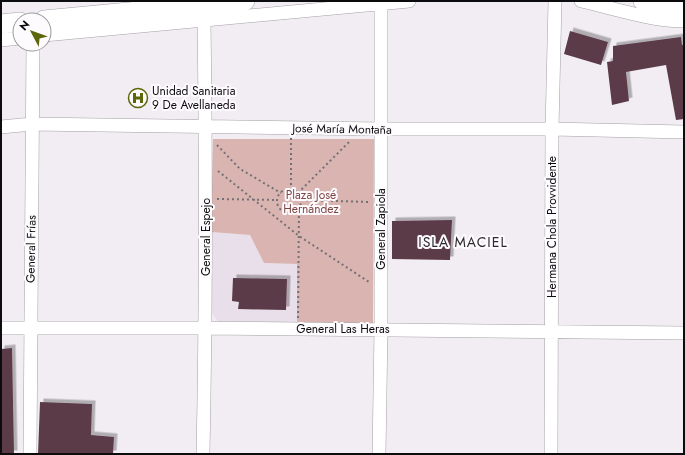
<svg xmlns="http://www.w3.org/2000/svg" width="685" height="455" font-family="Jost,sans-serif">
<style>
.built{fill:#e9dfea}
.green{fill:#d9b4b1}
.building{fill:#5b3b48;filter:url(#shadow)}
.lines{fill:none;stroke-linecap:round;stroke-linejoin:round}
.minor-casing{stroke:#a4a0a5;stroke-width:14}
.secondary-casing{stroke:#a4a0a5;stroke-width:20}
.path{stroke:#747175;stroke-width:2;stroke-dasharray:2 3;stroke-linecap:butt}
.minor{stroke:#fff;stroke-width:13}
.secondary{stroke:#fff;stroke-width:19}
.labels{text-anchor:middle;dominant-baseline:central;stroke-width:4;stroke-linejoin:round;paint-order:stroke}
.poi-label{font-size:12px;fill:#0c0b0d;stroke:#fefbff;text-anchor:start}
.street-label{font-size:12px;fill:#0c0b0d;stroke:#fefbff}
.park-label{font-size:12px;fill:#7e4642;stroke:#fefbff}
.quarter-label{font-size:14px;letter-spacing:1px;fill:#2d2a2e;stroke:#fefbff}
</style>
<defs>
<filter id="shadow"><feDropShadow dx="3.5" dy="-3.5" stdDeviation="0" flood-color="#0004"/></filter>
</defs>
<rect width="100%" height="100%" fill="#f2edf3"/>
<path class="built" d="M 211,232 L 250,235 L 264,263 L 297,264 L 297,326 L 219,323 L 211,312 Z"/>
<path class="green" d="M 213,139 L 374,139 L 373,331 L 297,326 L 297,264 L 264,263 L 250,235 L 211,232 Z"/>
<path class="building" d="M 570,31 L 608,42 L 601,65 L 564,54 Z
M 681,37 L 682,45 L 684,45 L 684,119 L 676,120 L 666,65 L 626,72 L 629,101 L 612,105 L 607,62 L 613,61 L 613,46 Z
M 452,220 L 450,260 L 392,259 L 392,221 Z
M 233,278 L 287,279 L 286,310 L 238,309 L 239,302 L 232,301 Z
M 12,348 L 14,454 L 1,454 L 1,349 Z
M 40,402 L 92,404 L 91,435 L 114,437 L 113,454 L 38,454 Z"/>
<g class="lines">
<g class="minor-casing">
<path id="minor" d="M 581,1 C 613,8 652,21 684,21
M 44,35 L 409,1
M 1,40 L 20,38
M 1,127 L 32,124 L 381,129 L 552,129 L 684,132
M 1,328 L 205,328 L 684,333
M 30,454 L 33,44
M 203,454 C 206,309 206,164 204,20
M 379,454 L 381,330 L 381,3
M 551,454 L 552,129 L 555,1"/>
</g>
<g class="secondary-casing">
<path id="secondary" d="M 643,1 L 669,7 L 684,8
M 44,20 L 245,1
M 1,24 L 20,22"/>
</g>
<path class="path" d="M 291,138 L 291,189
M 217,145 L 240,169 L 281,193
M 218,171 L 299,236 L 369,282
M277 201a12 12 0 1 1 24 0a12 12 0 1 1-24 0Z
M 298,193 L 351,140
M 217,199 L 278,200
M 301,200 L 370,202
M 298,318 L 299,207"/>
<use href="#minor" class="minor"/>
<use href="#secondary" class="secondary"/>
</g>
<defs>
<g id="hospital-ring" transform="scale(1)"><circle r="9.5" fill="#fefbff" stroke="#5c670c" stroke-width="1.5"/><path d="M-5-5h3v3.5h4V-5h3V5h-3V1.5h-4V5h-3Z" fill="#5c670c"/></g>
</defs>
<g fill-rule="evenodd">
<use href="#hospital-ring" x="138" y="98"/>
</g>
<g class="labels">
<g class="poi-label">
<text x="152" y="91">Unidad Sanitaria<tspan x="152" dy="14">9 De Avellaneda</tspan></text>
</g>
<g class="street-label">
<text transform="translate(342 129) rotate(1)">José María Montaña</text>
<text transform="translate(552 227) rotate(-90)">Hermana Chola Provvidente</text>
<text transform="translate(381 229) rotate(-90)">General Zapiola</text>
<text transform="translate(206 237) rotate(-90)">General Espejo</text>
<text transform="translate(31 249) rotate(-89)">General Frías</text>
<text x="343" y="329">General Las Heras</text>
</g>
<g class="park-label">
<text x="311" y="195">Plaza José<tspan x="311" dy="14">Hernández</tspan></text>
</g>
<g class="quarter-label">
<text x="463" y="242">ISLA MACIEL</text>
</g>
</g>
<rect width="685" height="455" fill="none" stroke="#0c0b0d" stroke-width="4"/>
<g transform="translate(32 32) rotate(311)"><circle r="19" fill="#fefbff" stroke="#9d9b9e"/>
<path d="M0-3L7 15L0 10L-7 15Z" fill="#5c670c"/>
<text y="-6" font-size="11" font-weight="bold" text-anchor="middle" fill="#0c0b0d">N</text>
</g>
</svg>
